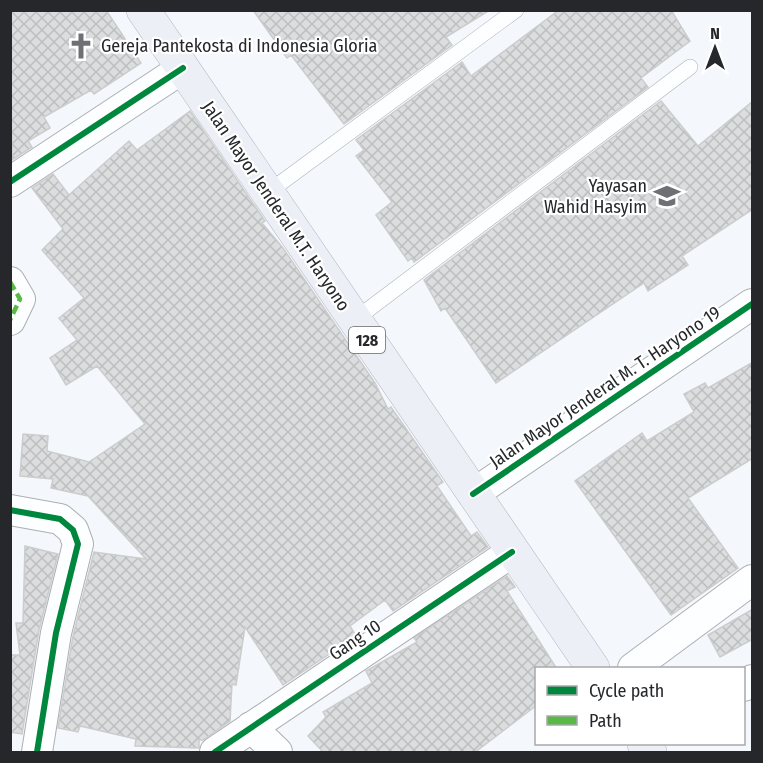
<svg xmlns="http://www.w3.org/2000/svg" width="763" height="763" font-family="'Fira Sans Condensed',sans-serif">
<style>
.building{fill:url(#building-cross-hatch);stroke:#cbcdcd;stroke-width:1.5}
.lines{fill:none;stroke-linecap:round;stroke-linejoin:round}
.lane-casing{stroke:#acafb3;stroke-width:16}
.street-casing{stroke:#acafb3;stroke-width:32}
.primary-casing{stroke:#b2b8c3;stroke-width:34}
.lane{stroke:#fdfeff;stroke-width:15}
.street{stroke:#fdfeff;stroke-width:30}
.primary{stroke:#eceff5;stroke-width:33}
.quiet{stroke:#58b947;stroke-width:4.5;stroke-dasharray:9 4.5;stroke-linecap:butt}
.cycleway-casing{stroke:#fff;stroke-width:10}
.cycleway{stroke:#00873e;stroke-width:6}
.labels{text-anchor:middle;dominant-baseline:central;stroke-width:4.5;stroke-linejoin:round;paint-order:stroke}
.shield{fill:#fff;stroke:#66686b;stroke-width:1.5}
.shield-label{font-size:16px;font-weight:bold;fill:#25272b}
.poi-label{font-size:18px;fill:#25272b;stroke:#fff;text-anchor:start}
.street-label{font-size:18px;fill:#25272b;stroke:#fff}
</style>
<defs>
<pattern id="building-cross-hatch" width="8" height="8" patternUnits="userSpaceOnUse" patternTransform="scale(1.5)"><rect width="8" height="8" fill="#dcddde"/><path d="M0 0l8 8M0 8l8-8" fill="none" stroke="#bdbebf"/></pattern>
</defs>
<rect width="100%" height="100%" fill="#f4f7fc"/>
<path class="building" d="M 10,10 L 106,10 L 141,63 L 94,94 L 91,90 L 44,117 L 50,128 L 28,141 L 32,147 L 12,160 Z
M 253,10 L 490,10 L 446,37 L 452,45 L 344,124 L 291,55 L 287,58 Z
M 559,10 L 671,10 L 690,41 L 641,78 L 648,87 L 414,262 L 412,258 L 408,261 L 376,215 L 392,202 L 356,156 L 364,150 L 356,140 L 462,62 L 471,76 Z
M 661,101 L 698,146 L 753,101 L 753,209 L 682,256 L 688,265 L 648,291 L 644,283 L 496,383 L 445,308 L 441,311 L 424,280 Z
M 190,111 L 265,221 L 262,223 L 283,248 L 375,383 L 388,409 L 391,407 L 443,482 L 437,486 L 471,536 L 477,532 L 488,547 L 393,611 L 385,600 L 350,626 L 356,636 L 283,685 L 245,627 L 236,685 L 232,684 L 230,721 L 203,740 L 199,740 L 199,748 L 135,746 L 136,739 L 80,726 L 78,732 L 58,728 L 73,636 L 94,552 L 146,559 L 88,496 L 51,488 L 53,479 L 20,476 L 23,434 L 48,436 L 47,451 L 89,462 L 145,424 L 97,366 L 66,385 L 50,358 L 77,340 L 59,318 L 84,298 L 42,250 L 63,229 L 32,188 L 53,174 L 69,195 L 129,141 L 137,150 Z
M 753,362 L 753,458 L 688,498 L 738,568 L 671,615 L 575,481 L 642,433 L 647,441 L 694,412 L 684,394 L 705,383 L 708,388 Z
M 25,546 L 58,554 L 39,630 L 22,734 L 10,732 L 10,655 L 20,655 L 16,623 L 23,623 Z
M 507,576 L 515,587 L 507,591 L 557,669 L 537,669 L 537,705 L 474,753 L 324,753 L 308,736 L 326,717 L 323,712 L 372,683 L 366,671 L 417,642 L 414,638 Z
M 753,609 L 753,639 L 720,657 L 708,635 Z"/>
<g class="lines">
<g class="lane-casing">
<path id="lane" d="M 267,193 L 516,10
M 353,321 L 690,67"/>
</g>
<g class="street-casing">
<path id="street" d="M 10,182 L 183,68
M 10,282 L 20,299 L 10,320
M 473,494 L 752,304
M 10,510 L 60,519 L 73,530 L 78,544 L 56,633 L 37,752
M 633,668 L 752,580
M 744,686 L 752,680
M 251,727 L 277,752
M 215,752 L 512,552"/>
</g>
<g class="primary-casing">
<path id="primary" d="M 143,10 L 593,668
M 644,744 L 650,752"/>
</g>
<use href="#lane" class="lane"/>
<use href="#street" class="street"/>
<use href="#primary" class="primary"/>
<path class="quiet" d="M 10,282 L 20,299 L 10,320"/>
<g class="cycleway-casing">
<path id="cycleway" d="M 10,182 L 183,68
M 473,494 L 752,304
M 10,510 L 60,519 L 73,530 L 78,544 L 56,633 L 37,752
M 215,752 L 512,552"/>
</g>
<use href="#cycleway" class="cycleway"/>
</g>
<defs>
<g id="church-bare" transform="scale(2.07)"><path d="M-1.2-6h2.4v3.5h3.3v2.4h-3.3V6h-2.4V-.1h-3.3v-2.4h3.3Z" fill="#6d7074" stroke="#fff" stroke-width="2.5" paint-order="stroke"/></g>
<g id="school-bare" transform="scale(2.07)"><path d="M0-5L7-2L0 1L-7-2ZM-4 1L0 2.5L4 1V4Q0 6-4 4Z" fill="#6d7074" stroke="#fff" stroke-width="2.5" paint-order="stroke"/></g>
</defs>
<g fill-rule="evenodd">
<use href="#church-bare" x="81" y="46"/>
<use href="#school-bare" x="667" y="196"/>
</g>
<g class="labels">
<rect class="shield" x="349" y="327" width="36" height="26" rx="4.5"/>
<g class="shield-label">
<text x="367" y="340">128</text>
</g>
<g class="poi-label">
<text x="101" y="46">Gereja Pantekosta di Indonesia Gloria</text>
<text x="647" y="186" text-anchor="end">Yayasan<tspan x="647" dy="21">Wahid Hasyim</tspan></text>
</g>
<g class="street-label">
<text transform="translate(276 206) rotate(56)">Jalan Mayor Jenderal M.T. Haryono</text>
<text transform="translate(605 387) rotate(-34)">Jalan Mayor Jenderal M. T. Haryono 19</text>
<text transform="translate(355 640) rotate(-34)">Gang 10</text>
</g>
</g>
<rect width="763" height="763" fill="none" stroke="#25272b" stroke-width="24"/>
<rect x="535" y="667" width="210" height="78" fill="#ffffff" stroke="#a8a9aa" stroke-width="1.5"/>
<rect x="547" y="686" width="30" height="9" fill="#00873e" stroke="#a8a9aa" stroke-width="1.5"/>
<text x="589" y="697" font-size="18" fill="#25272b">Cycle path</text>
<rect x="547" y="716" width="30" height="9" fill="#58b947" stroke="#a8a9aa" stroke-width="1.5"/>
<text x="589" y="727" font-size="18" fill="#25272b">Path</text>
<g transform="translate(715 48)" stroke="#ffffff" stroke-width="4.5" paint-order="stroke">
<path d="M0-4.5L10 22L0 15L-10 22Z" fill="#25272b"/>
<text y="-9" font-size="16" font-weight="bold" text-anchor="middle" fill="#25272b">N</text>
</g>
</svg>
